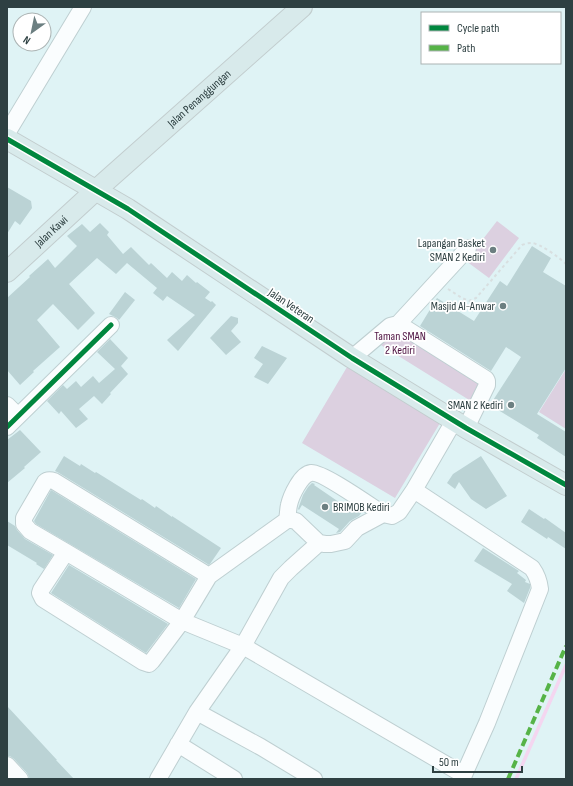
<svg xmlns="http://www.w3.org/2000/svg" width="573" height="786" font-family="'Sofia Sans Condensed',sans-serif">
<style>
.green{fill:#dcd0e0}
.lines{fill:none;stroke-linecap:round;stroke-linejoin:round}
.stream{stroke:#f4d6f0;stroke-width:3.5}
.building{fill:#bbd3d5}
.minor-casing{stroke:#becfd1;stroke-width:18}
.major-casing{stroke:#c2cdce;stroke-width:22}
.path{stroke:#d8dfe0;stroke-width:2;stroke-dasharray:3 3;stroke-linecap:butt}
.minor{stroke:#fafdfe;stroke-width:16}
.major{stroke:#d8eaeb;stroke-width:20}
.quiet{stroke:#56b347;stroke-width:4;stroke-dasharray:8 4;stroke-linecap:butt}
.cycleway-casing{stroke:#fff;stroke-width:8}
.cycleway{stroke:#00873e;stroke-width:5}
.poi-dot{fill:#6c7f81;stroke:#fff;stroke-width:1.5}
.labels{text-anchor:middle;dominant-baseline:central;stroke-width:3.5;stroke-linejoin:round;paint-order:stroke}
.street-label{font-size:12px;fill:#2e4042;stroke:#fff}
.poi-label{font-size:12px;fill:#2e4042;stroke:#fff;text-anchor:end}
.park-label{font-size:12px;fill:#4e1342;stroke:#fff}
</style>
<rect width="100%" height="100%" fill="#dff3f5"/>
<path class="green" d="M 497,221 L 519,238 L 489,278 L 466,261 Z
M 400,327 L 484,380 L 474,403 L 376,342 Z
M 347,367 L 440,423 L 395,498 L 302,443 Z
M 566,369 L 566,429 L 539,412 Z"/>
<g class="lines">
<path class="stream" d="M 516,779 L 566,665"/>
</g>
<path class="building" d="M 7,187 L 31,201 L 32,208 L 20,225 L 15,221 L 7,234 Z
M 100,223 L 109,232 L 107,235 L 123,254 L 131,247 L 149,265 L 151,263 L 167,278 L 172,272 L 182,281 L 187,275 L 196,283 L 197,282 L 210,292 L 205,298 L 211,302 L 212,301 L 216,305 L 178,351 L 167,340 L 195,315 L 167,296 L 163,301 L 153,293 L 157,288 L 127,263 L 116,274 L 97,258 L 69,284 L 95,313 L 78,330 L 53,304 L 37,320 L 60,347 L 33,371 L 34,372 L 20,385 L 7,370 L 7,298 L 30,277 L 29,276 L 48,259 L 55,268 L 77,246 L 67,236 L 82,224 L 90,232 Z
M 532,246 L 551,258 L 543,272 L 566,286 L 566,368 L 537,414 L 566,432 L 566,457 L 537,438 L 539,435 L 490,405 L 521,357 L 506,347 L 491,371 L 420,326 L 437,298 L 474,321 L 500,281 L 507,286 Z
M 125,292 L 135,300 L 119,320 L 117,318 L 109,314 Z
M 231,316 L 238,318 L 238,323 L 231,331 L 241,342 L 226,355 L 210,338 Z
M 110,339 L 128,358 L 121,366 L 128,374 L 110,393 L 111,394 L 102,404 L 94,396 L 79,409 L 88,419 L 76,428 L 61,411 L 59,414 L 47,401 L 63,385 L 67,389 L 76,381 L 81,387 L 93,376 L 99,383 L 115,369 L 97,352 Z
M 262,346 L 287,358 L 268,384 L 254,377 L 263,364 L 254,358 Z
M 20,430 L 41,452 L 24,467 L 25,468 L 7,483 L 7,440 Z
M 64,456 L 80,466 L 81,464 L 95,473 L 96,472 L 141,500 L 142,499 L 155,508 L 156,506 L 172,517 L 172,516 L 221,548 L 210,564 L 209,565 L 206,563 L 59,473 L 55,471 Z
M 481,456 L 507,496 L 486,509 L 471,499 L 459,482 L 455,489 L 447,483 L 453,474 Z
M 312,483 L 315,484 L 314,485 L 352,511 L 355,507 L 362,512 L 359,516 L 350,521 L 340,532 L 336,533 L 339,529 L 302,505 L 299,510 L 298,509 L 303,495 L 308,487 Z
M 51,490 L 196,579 L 179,608 L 36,524 L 34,521 Z
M 529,509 L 544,519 L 545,518 L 566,533 L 566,549 L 548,537 L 547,539 L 521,522 Z
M 7,521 L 15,526 L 17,530 L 25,539 L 53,555 L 44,569 L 36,564 L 37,563 L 7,545 Z
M 483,548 L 519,571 L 517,573 L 526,580 L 525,582 L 530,584 L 530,588 L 524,603 L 507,591 L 512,584 L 474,561 Z
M 69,565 L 168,624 L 146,653 L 51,593 Z
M 7,706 L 57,760 L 56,760 L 74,779 L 30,779 L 27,773 L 14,759 L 10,756 L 7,756 Z"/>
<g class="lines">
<g class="minor-casing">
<path id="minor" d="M 7,133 L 83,7
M 398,324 L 468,248
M 352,358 L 390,326 L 398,324 L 402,326 L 486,379 L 487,381 L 487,385 L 466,428
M 7,405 L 18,416
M 7,427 L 111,325
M 414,490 L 532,568 C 537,575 539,580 540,589 L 487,723 L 462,779
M 287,520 C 288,515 288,509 289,505 C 291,496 301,474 311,473 C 321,471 372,507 383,514 L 392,516 L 399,512 L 414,490 L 454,421
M 66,552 L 41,590 L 40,593 L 43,599 L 143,662 L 149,664 L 152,661 L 182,621 L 209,576 L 287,520 L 291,520 L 296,521 L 319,543 L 325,544 L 331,544 L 345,541 L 357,528 L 383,514
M 209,576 L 54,481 C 51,480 48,479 45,482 L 24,518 L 24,524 L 30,531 L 66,552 L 182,621 L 243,646 L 464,775
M 197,712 L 261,747 L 314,779
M 178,744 L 234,779
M 7,765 L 20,779
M 158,779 L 197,712 L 243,646 L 281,578 L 291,568 L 319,543"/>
</g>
<g class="major-casing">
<g id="major">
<path d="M 7,139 L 128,209 L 352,358 L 466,428 L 566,485"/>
<path id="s1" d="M 7,272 L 96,190 L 302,7"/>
</g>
</g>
<path class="path" d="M 448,289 L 462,298 L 469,301 L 476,298 L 522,245 C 525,244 528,243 531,243 C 540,243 560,258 566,264"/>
<use href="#minor" class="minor"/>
<use href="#major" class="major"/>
<path class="quiet" d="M 508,779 L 566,646"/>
<g class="cycleway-casing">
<path id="cycleway" d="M 7,139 L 128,209 L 352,358 L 466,428 L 566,485
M 7,427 L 111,325"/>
</g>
<use href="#cycleway" class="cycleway"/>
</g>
<g class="poi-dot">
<circle cx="493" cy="250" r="4"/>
<circle cx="503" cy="306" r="4"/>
<circle cx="511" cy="405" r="4"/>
<circle cx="325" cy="507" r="4"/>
</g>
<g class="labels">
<g class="street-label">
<text stroke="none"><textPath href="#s1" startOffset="259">Jalan Penanggungan</textPath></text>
<text stroke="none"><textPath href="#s1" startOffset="60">Jalan Kawi</textPath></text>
<text transform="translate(291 306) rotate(34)">Jalan Veteran</text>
</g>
<g class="poi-label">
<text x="485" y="243">Lapangan Basket<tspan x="485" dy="14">SMAN 2 Kediri</tspan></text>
<text x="495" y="306">Masjid Al-Anwar</text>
<text x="503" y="405">SMAN 2 Kediri</text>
<text x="333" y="507" text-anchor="start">BRIMOB Kediri</text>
</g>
<g class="park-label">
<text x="400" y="336">Taman SMAN<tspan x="400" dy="14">2 Kediri</tspan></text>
</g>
</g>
<rect width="573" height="786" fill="none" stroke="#2e4042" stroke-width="16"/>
<rect x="421" y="12" width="140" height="52" fill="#ffffff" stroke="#abb3b3"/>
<rect x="429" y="25" width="20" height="6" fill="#00873e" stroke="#abb3b3"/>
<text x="457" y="32" font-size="12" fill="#2e4042">Cycle path</text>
<rect x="429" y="45" width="20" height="6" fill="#56b347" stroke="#abb3b3"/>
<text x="457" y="52" font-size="12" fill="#2e4042">Path</text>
<g transform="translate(32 32) rotate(213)"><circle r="19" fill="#ffffff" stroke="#abb3b3"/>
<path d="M0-3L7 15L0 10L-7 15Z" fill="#6c7f81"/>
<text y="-6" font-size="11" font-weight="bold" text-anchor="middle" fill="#2e4042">N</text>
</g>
<path d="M433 766v6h89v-6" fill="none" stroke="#2e4042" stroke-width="2"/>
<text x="439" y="766" font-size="12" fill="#2e4042" stroke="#ffffff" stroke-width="3" paint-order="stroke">50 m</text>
</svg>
